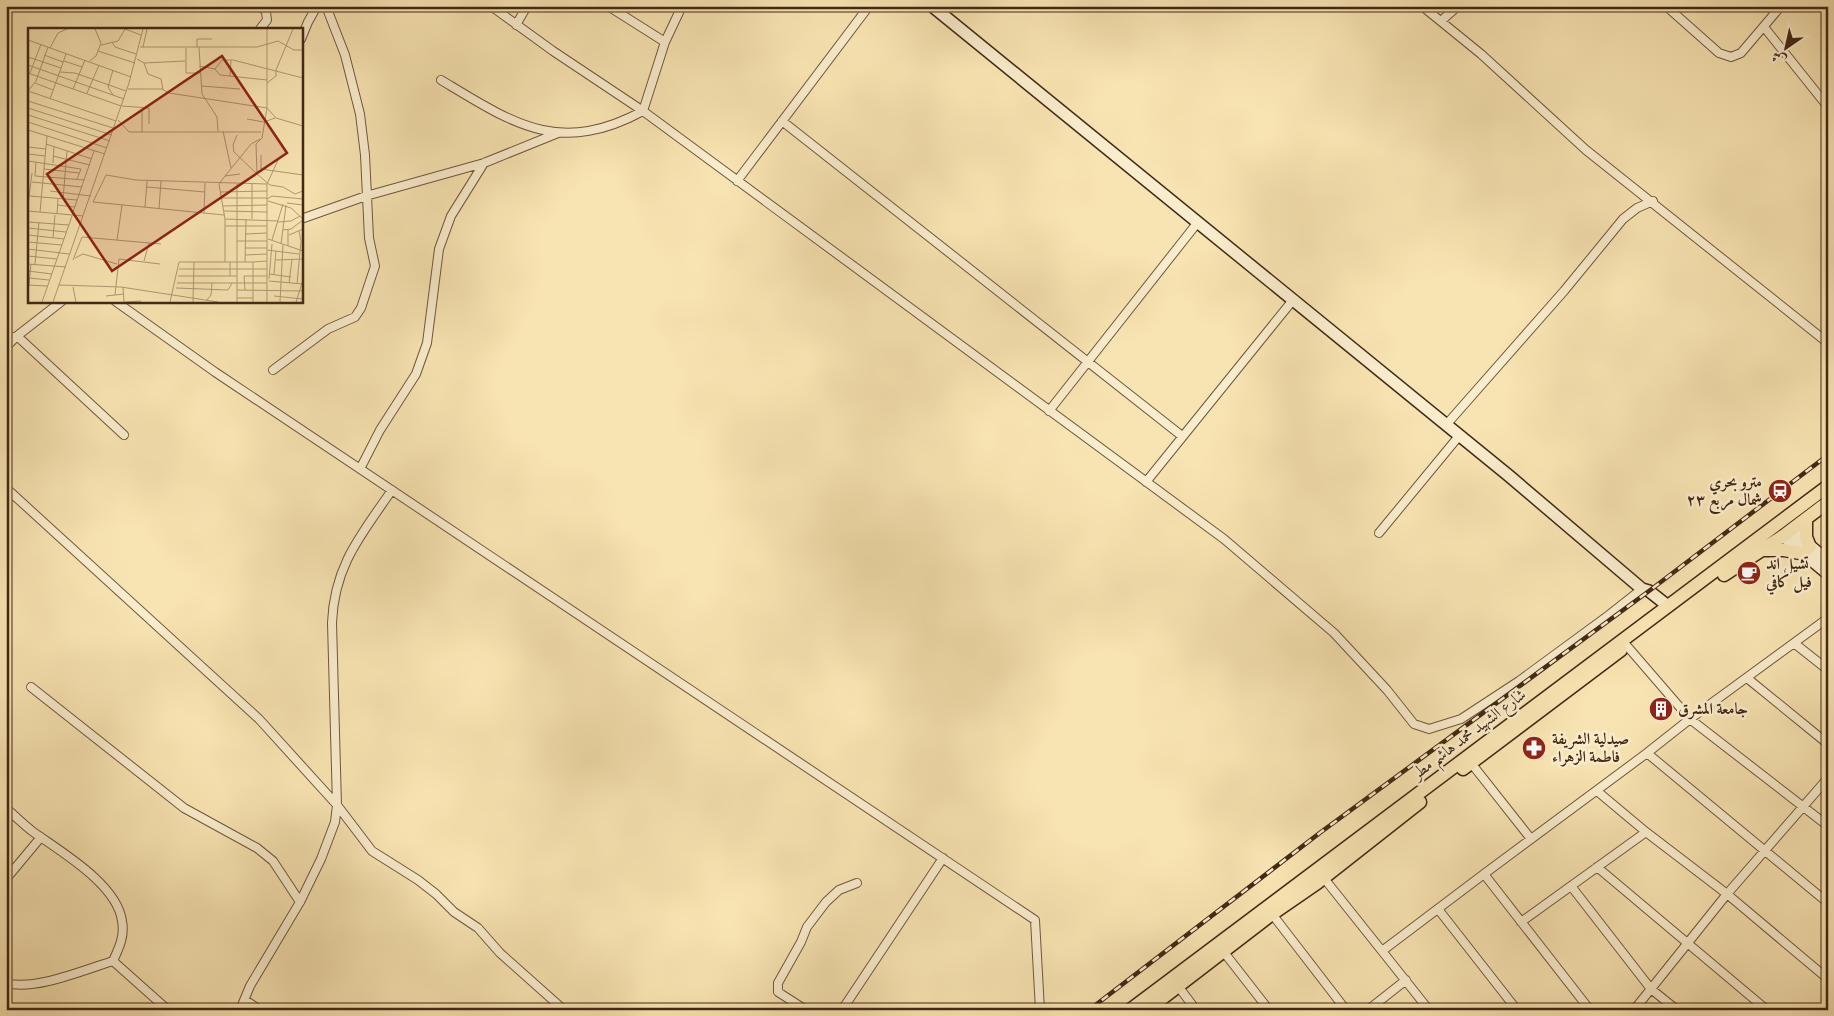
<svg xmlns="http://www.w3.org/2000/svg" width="1834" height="1016" font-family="'IM FELL Double Pica',Amiri,serif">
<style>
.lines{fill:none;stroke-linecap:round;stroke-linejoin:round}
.street-casing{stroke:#70573c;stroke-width:10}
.secondary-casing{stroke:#422815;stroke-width:14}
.primary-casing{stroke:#422815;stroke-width:15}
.street{stroke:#faedcd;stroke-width:8}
.secondary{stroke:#faedcd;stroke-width:11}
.primary{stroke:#f8e4b2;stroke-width:12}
.rail-casing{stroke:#422815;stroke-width:4.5}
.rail{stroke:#faedcd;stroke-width:2.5;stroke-dasharray:8;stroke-linecap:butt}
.labels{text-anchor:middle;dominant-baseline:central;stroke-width:5;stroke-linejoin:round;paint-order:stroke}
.poi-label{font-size:16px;font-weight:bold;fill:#422815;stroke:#faedcd;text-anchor:start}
.street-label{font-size:16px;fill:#422815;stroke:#faedcd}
.inset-road{fill:none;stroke:#af9973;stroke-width:1}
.view{fill:#8f2418;fill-opacity:0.15;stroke:#8f2418;stroke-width:2.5}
.inset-edge{fill:none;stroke:#422815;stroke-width:2.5}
</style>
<rect width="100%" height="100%" fill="#f8e4b2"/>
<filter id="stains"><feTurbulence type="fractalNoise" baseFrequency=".004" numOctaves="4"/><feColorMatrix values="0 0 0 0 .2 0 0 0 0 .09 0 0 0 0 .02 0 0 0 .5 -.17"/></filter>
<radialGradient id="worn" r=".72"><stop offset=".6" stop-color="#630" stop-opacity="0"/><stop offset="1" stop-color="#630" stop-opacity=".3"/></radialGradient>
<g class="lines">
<g class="street-casing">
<path id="street" d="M 491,6 L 553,51 L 643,111 L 1224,539 L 1334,633 L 1387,690 L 1414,724 L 1429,729 L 1461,719 L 1519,681 L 1609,615 L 1642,589
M 608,6 L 665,42
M 1422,6 L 1481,54 L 1586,150 L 1828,343
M 1666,6 L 1719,53 L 1731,57 L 1741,53 L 1781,6
M 1441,21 L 1458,6
M 516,25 L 527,6
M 1764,27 L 1828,107
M 260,29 L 267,20 L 266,12 L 261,6
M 301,39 L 308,22 L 317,6
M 441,80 C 514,124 559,156 643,111 L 665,42 L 682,6
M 782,121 L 1182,436
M 737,181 L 869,6
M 301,219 L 366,196 L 484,163 L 558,133
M 115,301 L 215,372 L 1035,920 L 1040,1010
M 6,339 L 17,336 L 124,435
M 6,347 L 17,336 L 62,301
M 273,370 L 328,329 L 355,317 L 361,308 L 375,266 L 369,238 L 365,155 L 360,114 L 345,55 L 326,6
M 1049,411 L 1198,222
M 1446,425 L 1564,291 L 1623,219 L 1637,208 L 1653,201
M 360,469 L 380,430 L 416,374 L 427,343 L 439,249 L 451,216 L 484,163
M 1146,482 L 1293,300
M 6,488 L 259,719 L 337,805 L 372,851 L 418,880 L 436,894 L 454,912 L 478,928 L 500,953 L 564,1010
M 1379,533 L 1459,436
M 1794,643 L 1828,670
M 1627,646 L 1690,719 L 1828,826
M 1747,678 L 1828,744
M 31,687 L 184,808 L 257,848 L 273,861 L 300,902
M 1647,753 L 1828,903
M 1471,763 L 1531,839
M 1597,791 L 1646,832 L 1727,894 L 1828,979
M 6,808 C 15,816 23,824 32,831 C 61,852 117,884 122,921 C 125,936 119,948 113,961
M 1646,832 L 1571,886 L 1651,989 L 1677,1010
M 1597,867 L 1767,1010
M 1484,874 L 1590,1010
M 1323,877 L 1429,1010
M 6,879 L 41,837
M 1438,909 L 1517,1010
M 1272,914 L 1346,1010
M 1521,922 L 1571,886
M 1223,951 L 1269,1010
M 1382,951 L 1484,874 L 1647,753 L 1690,719 L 1828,618
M 6,983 C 35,991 84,970 113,961 L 168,1010
M 1178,986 L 1196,1010
M 245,1000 L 260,1010
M 240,1010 L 250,986 L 300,902 L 321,859 L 335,822 L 337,805 L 332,623 C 334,566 361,535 392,490
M 806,1010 L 778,992 L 778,983 L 801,942 L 807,927 L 826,902 L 839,890 L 857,883
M 842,1010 L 943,858
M 1368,1010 L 1406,980
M 1634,1010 L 1727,894 L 1828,778"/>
</g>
<g class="secondary-casing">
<path id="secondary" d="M 932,6 L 1508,475 L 1642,589 L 1649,591 L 1668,606
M 1791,530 L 1828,561
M 1783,536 L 1828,574"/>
</g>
<g class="primary-casing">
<path id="primary" d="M 1806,519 L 1806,537 L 1810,547
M 1762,550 L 1784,550 L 1805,554
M 1724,575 L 1783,536 L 1828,502
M 1463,769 L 1621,650
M 1130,1010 L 1828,486
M 1147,1010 L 1272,914 L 1317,883 L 1420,802"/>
</g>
<use href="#street" class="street"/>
<use href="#secondary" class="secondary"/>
<use href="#primary" class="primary"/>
<g class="rail-casing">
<path id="rail" d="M 1089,1010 L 1321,832 L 1649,591 L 1828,455"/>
</g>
<use href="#rail" class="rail"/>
</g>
<defs>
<g id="station-disc" transform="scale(1.25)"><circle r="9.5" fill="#8f2418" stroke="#faedcd"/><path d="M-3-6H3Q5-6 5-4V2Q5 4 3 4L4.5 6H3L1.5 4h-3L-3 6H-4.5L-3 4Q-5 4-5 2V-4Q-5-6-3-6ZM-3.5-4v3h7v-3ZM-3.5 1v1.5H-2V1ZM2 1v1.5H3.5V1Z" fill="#fff"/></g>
<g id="cafe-disc" transform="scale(1.25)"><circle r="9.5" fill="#8f2418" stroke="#faedcd"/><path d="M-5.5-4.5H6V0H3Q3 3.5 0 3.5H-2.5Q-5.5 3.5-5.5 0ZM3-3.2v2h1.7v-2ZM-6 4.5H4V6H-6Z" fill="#fff"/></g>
<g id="building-disc" transform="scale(1.25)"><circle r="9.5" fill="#8f2418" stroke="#faedcd"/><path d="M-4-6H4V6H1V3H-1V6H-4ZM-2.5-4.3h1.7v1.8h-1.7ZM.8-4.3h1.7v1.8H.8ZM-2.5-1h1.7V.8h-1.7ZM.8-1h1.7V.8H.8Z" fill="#fff"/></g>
<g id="pharmacy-disc" transform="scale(1.25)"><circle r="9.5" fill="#8f2418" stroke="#faedcd"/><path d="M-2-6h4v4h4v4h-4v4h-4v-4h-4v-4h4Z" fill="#fff"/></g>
</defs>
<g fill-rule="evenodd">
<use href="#station-disc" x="1780" y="491"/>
<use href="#cafe-disc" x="1749" y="573"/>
<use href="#building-disc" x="1661" y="709"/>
<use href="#pharmacy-disc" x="1534" y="748"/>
</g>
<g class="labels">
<g class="poi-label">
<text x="1762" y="482" text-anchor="end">مترو بحري<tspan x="1762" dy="18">شمال مربع ٢٣</tspan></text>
<text x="1766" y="564">تشيل اند<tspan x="1766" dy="18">فيل كافي</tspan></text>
<text x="1678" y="709">جامعة المشرق</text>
<text x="1552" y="739">صيدلية الشريفة<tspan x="1552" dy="18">فاطمة الزهراء</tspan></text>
</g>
<g class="street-label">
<text transform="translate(1469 734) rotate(-37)">شارع الشهيد محمد هاشم مطر</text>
</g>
</g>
<g transform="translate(28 28)">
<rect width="275" height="275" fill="#f8e4b2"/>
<path class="inset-road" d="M 97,1 L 113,7M 239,1 L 239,80 L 234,110 L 228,116 L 229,146 L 242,157 L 255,159 L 267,166 L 275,163M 0,12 L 103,49M 84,14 L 87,19 L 108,26M 73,17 L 90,13 L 97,1M 112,19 L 229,19 L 250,13 L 266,22 L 275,22M 115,19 L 119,1M 169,19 L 169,11 L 184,11M 171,19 L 174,66 L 189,89 L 190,103M 22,20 L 30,5 L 39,1M 158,20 L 158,45 L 172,45M 70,23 L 107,35M 16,27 L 35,34M 0,29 L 33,40M 109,31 L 116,35 L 120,46 L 133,51 L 135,62M 36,33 L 54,39M 62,33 L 68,28 L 73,15 L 67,1M 116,35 L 157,33M 0,37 L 96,71M 171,38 L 187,41 L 194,32 L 205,32 L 275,50M 187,41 L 192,47 L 239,52M 32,44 L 47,45 L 98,63M 0,45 L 93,78M 2,45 L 13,16M 202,48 L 203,32M 7,55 L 25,62M 239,55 L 248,48 L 248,42 L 265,1M 173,58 L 212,61M 45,61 L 57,32M 100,61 L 134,61 L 141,65 L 239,80 L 248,90 L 275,98M 0,63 L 88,93M 0,63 L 8,53 L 20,19M 59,65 L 71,37M 85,67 L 80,59 L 85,42M 22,71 L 38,26M 0,73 L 85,100M 94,78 L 121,80 L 121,96M 0,80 L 84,107M 114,81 L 114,104M 0,87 L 82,113M 219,91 L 236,94 L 247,90M 90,92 L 101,104 L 233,104M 0,94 L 79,120M 0,102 L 77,126M 195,103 L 203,140M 209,107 L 205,117 L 206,124 L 229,146M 18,116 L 64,131M 0,119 L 18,121M 0,126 L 17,128M 233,127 L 233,141 L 275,147M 25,128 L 62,137M 0,133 L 53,141 L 49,151M 8,134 L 7,148 L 56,152M 25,135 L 26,119M 16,141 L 51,145M 197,148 L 223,116 L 232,111M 4,154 L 54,159M 191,156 L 197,191 L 197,234M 191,156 L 197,148 L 212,146M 209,156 L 209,213M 224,156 L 224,191M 119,159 L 177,164M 22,163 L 63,168M 193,164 L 239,163M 2,168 L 49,172M 194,170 L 239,170M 35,171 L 39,123M 239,171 L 244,168 L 275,171M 240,173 L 263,180 L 275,191M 65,174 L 78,147 L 108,152 L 239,156M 65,174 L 196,187M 259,175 L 275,177M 0,177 L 4,145M 29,177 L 47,179M 195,178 L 239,177M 117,179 L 119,153M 131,181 L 133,153M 0,183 L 55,188M 196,183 L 239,184M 12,184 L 19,108M 176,185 L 177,155M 29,186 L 30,171M 44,187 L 66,123M 197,191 L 250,193M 0,194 L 41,197M 250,194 L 263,193 L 272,188M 197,198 L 239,198M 0,200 L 38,204M 255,202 L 263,201 L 275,192M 217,206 L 239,205M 0,207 L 36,211M 261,207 L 275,201M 25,210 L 27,187M 240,211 L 275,223M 89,212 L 94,177M 244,212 L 255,176M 0,214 L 34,217M 253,216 L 258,177M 260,218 L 260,202M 217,220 L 239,220M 0,221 L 41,226M 239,222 L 271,226M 217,227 L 239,226M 0,228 L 29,231M 47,230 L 55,226 L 89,236M 45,232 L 54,209 L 133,216M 248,232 L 275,231M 116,233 L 121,215M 217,234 L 218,191M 0,236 L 38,239M 7,236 L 11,194M 151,241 L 239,241M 0,243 L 24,246M 241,246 L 263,249M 246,246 L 248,223M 150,248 L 209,248M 202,248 L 202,234 L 225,234M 1,250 L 21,252M 241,251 L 244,216M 241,253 L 275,256M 149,255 L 204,255M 261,255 L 264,231M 269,256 L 273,213 L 271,203M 0,257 L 19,258M 1,257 L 3,236M 31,257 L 93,259 L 190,274M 45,259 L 48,274M 95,259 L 96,274M 148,260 L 200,262 L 204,255 L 239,255M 209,262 L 275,263M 217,262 L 216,248 L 239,248M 87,267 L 91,231 L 132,236M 78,268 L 96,266M 246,268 L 275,271M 209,270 L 225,270M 178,273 L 183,267 L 184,255M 14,274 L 44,188M 25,274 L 101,55 L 115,1M 98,274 L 113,273M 142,274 L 151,234 L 202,234M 165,274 L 166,234M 209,274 L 209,213 L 239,213M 225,274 L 225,234 L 239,233M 239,274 L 239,156 L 251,130M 252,274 L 255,216M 268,274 L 275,252"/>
<path class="view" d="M 194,28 L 259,125 L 84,243 L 19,146 Z"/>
<rect width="275" height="275" class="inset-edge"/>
</g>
<rect width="1834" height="1016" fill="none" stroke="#f8e4b2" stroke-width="25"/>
<rect x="8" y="8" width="1819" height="1001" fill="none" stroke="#422815" stroke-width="2.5"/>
<rect x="12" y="12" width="1809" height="991" fill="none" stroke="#422815"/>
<g transform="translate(1786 48) rotate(214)" stroke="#faedcd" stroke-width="4" paint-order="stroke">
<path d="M0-4L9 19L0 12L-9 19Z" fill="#422815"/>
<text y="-8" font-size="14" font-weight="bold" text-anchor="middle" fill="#422815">ش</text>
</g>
<rect width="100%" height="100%" filter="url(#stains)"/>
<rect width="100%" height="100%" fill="url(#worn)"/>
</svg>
